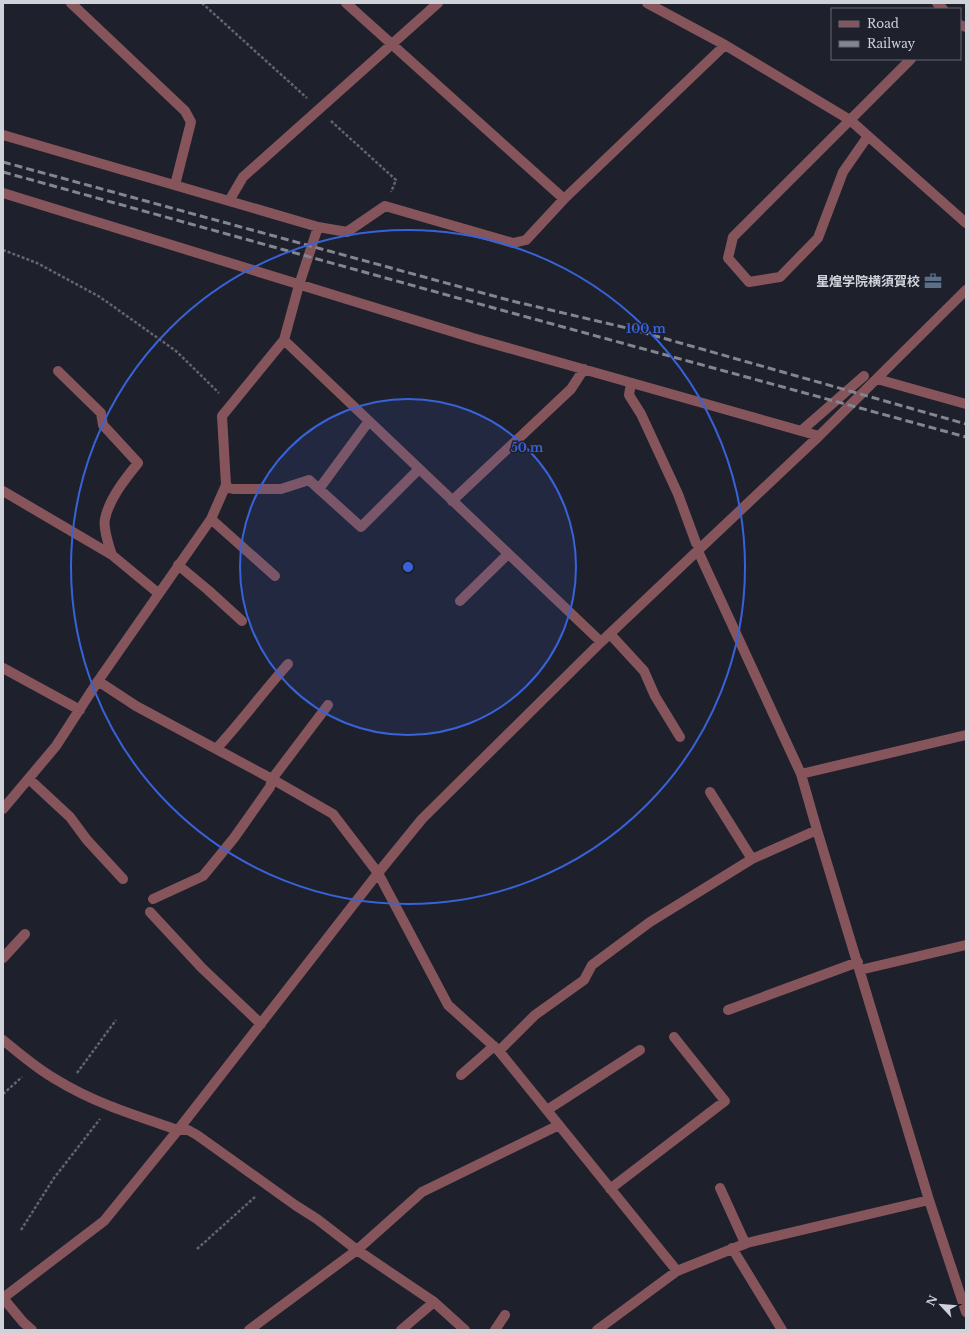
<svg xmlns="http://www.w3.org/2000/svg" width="969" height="1333" font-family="'Libre Baskerville','Noto Sans JP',serif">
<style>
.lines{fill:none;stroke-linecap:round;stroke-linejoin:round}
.path{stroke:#62646f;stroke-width:2.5;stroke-dasharray:3 2;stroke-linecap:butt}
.minor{stroke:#85555b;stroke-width:10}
.rail{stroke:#83858f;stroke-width:3;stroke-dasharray:8 4;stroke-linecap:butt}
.ring{fill:none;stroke:#3862d8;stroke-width:2}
.labels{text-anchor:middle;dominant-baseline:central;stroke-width:3;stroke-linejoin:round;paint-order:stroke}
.poi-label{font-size:13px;font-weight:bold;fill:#d0d2da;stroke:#1e202c;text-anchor:end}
.centre{fill:#3862d8;stroke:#1e202c;stroke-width:2}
.ring-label{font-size:12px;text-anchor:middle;font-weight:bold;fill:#3862d8;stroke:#1e202c;stroke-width:3;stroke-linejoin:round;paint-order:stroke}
</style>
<rect width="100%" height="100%" fill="#1e202c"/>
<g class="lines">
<path class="path" d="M 202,3 L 307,98
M 331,121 L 396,180 L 391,192
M 3,250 L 37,263 L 100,297 L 176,351 L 219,393
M 77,1073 L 116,1020
M 3,1094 L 22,1077
M 21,1230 L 54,1178 L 100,1119
M 197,1249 L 256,1196"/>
<path class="minor" d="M 71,3 L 185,111 L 191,122 L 175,185
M 346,3 L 564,199
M 647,3 L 725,45 L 850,120 L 966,223
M 937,3 L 943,9
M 960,25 L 966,27
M 3,135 L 318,227 L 347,232 L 385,206 L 513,243 L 526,240 L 564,199 L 725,45
M 868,136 L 843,172 L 818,238 L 780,277 L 749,282 L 728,258 L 733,237 L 911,59
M 3,193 L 473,338 L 819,436
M 229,201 L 243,177 L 438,3
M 284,340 L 601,642
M 58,371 L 101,413 L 103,425 L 138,463 C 125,479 109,499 105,519 C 103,527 109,547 112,555
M 877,379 L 966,404
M 631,383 L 629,395 L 641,414 L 678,494 L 696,543
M 801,431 L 864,376
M 225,487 L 233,489 L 281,489 L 309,480 L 361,527 L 419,469
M 319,489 L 369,421
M 3,491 L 112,555 L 158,593
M 452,501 L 571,389 L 584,369
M 211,519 L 275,576
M 698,551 L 801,774 L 817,830 L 929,1200 L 966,1312
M 178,565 L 208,590 L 242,621
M 460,601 L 508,554
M 610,634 L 644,671 L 655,696 L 680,737
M 3,668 L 80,710
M 98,681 L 136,706 L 272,779 L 333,814 L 378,873 L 448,1005 L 499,1051 L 677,1271
M 216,749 C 241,722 263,692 288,664
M 801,774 L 966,735
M 29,779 L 70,817 L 87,840 L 123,879
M 710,792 L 752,859
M 3,809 L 56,746 L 98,681 L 211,519 L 226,485 L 222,416 L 284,340 L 299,285 L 318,227
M 153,899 L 203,876 L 234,838 L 270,787 L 272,779 L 328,705
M 150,912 L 201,967 L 261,1024
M 3,958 L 25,934
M 860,970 L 966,945
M 728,1010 L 858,962
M 3,1040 C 20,1054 37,1069 57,1080 C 94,1103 137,1116 178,1130 L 188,1130 L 197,1135 L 295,1205 L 317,1219 L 357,1250 L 434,1302 L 465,1330
M 499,1051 L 535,1015 L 584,980 L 592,965 L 650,922 L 752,859 L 817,830
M 461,1075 L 494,1046
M 547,1110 L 640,1050
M 720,1188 L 745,1243
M 610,1189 L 725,1101 L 674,1037
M 732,1248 L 782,1330
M 3,1298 L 104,1221 L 178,1130 L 378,873 L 422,819 L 601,642 L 819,436 L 966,290
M 3,1298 L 23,1322 L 32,1330
M 249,1330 L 357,1250 L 422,1192 L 559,1125
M 401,1330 L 434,1302
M 495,1330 L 505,1315
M 597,1330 L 677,1271 L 747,1243 L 929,1200"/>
<path class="rail" d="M 3,162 L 512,301 L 631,329 L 966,424
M 3,172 L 512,313 L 966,437"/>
</g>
<circle cx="408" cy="567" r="168" fill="#3862d8" fill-opacity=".12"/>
<g class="ring">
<circle cx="408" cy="567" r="168"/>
<circle cx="408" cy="567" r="337"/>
</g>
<defs>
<g id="office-bare" transform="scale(1.38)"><path d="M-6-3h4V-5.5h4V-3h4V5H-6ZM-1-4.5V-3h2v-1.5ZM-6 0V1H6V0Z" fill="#5c6f8a" stroke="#1e202c" stroke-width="2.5" paint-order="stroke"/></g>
</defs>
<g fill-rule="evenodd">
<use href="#office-bare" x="933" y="281"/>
</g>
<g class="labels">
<g class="poi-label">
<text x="920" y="281">星煌学院横須賀校</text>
</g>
</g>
<circle cx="408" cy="567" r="6" class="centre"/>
<g class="ring-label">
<text x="646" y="333">100 m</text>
<text x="527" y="452">50 m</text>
</g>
<rect width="969" height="1333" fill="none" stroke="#d0d2da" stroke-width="8"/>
<rect x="831" y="8" width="130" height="52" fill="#1e202c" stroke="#656772"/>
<rect x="839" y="21" width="20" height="6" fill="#85555b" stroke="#656772"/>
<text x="867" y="28" font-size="12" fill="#d0d2da">Road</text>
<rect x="839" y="41" width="20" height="6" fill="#83858f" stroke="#656772"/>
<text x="867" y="48" font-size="12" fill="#d0d2da">Railway</text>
<g transform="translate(941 1305) rotate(296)" stroke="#1e202c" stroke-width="3" paint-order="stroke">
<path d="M0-3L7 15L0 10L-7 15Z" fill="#d0d2da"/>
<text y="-6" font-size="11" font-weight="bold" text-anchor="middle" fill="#d0d2da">N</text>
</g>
</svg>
